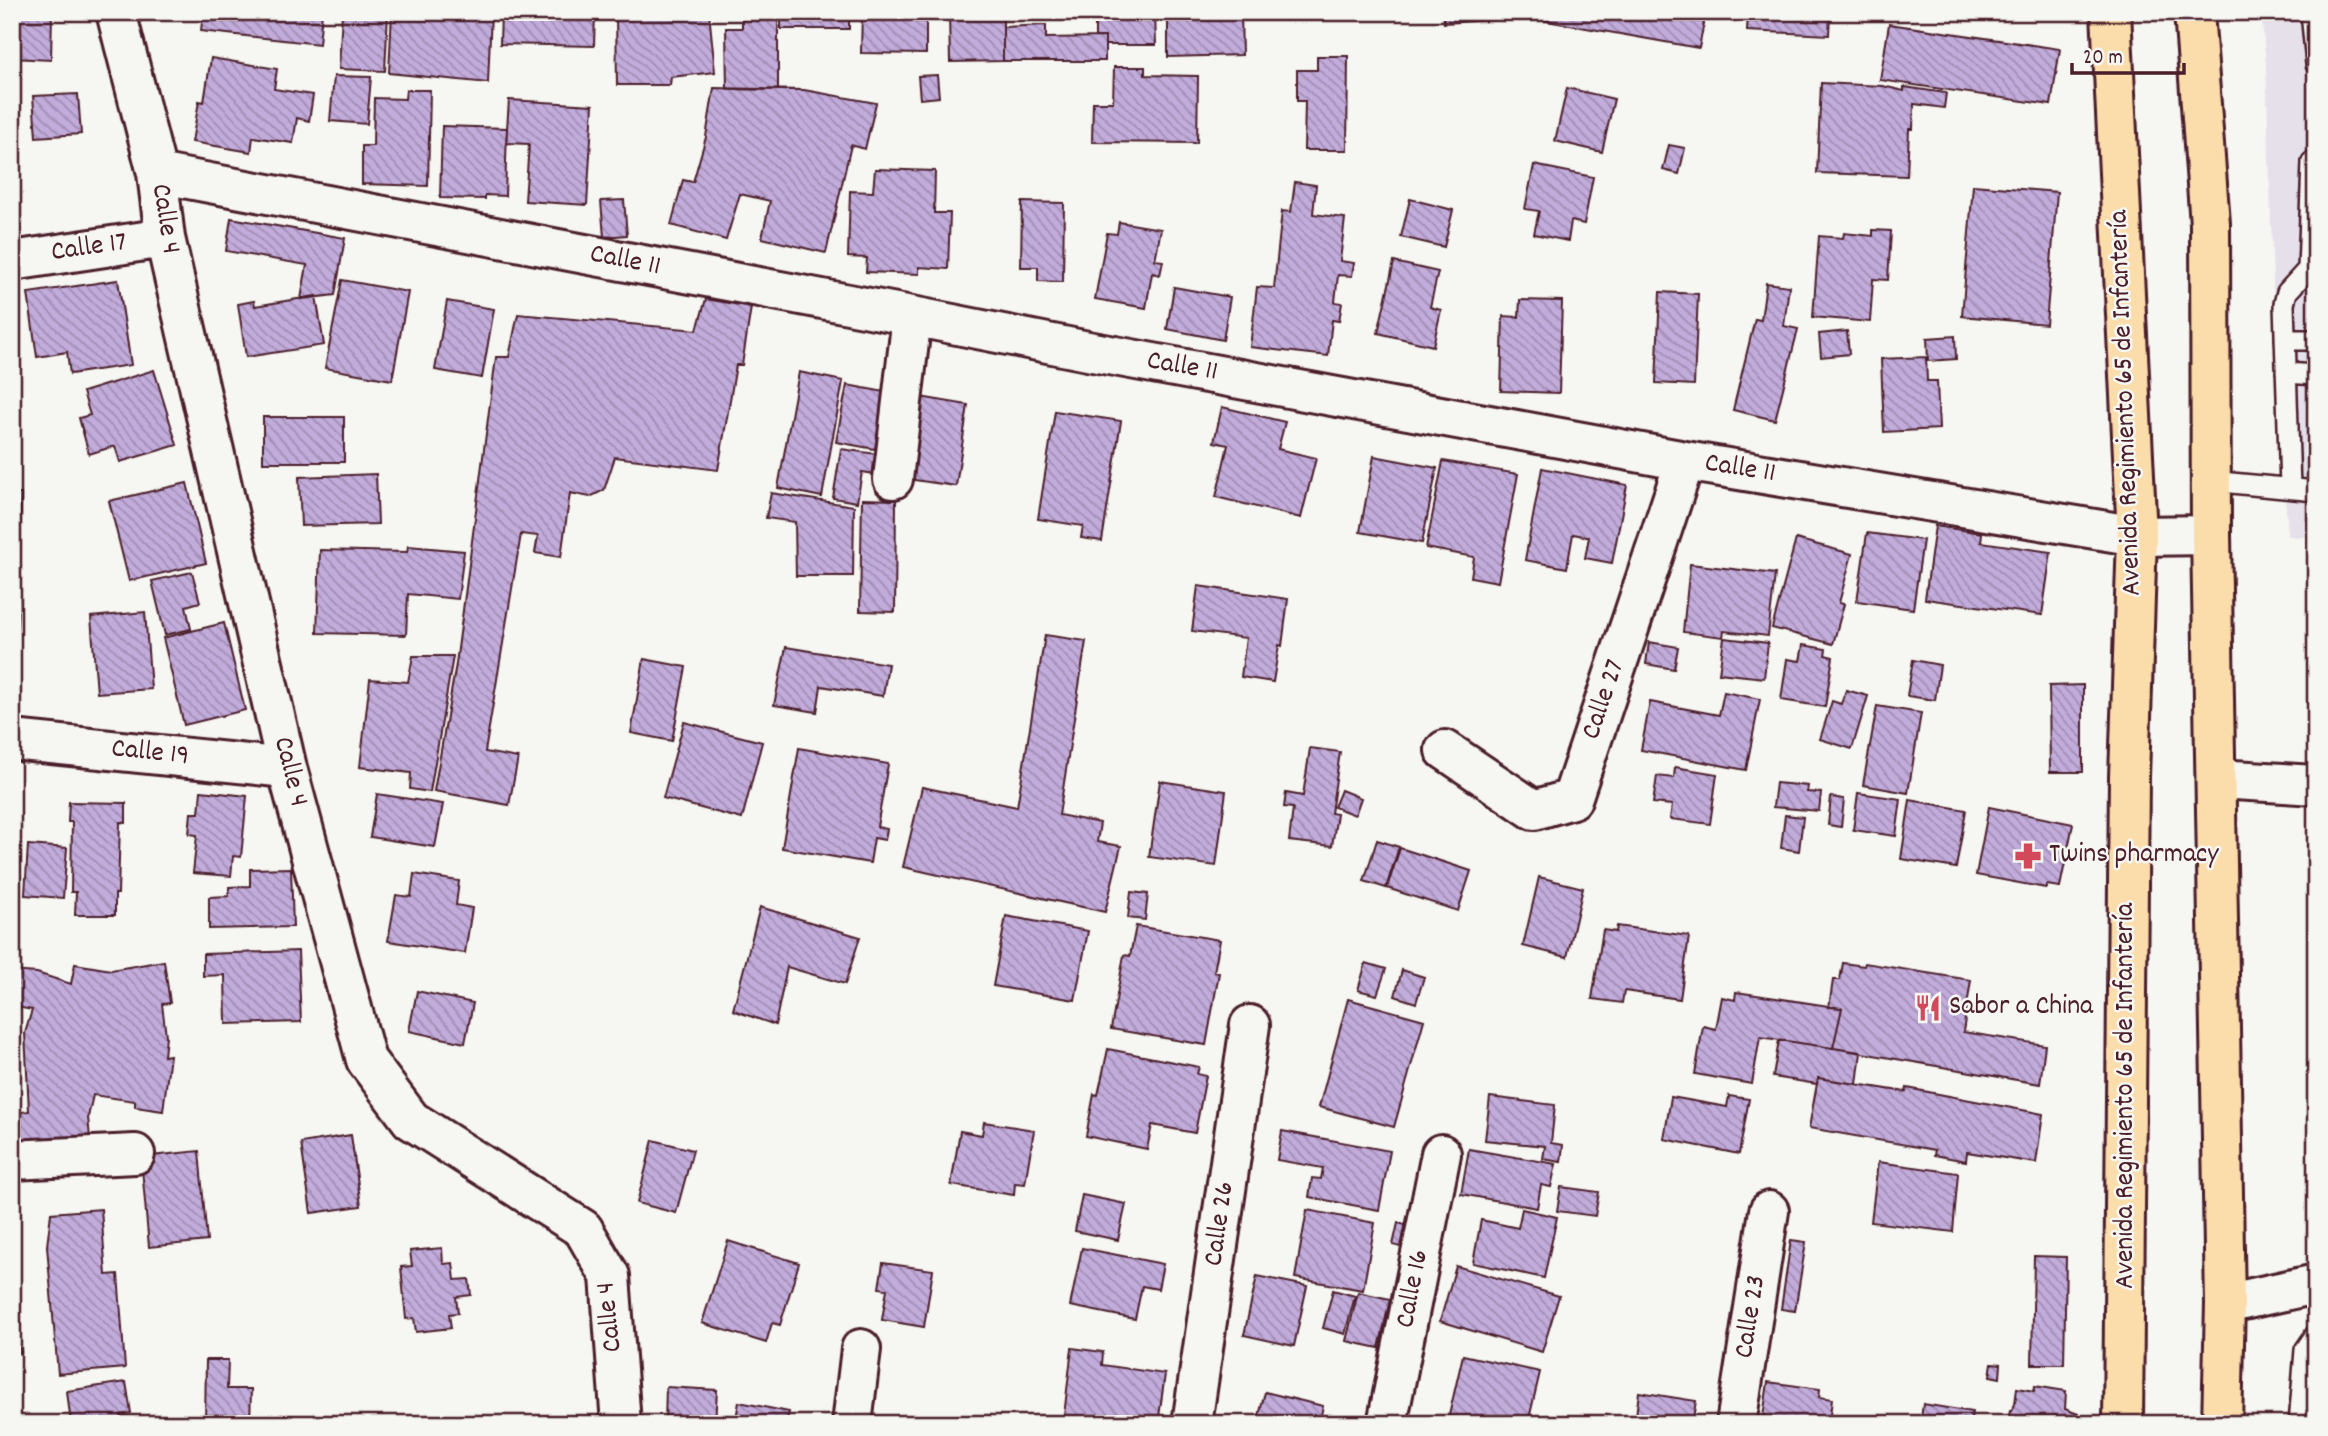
<svg xmlns="http://www.w3.org/2000/svg" width="2328" height="1436" font-family="Dekko,sans-serif">
<style>
.built{fill:#e6e0eb}
.building{fill:url(#building-back-hatch);stroke:#4a1f2b;stroke-width:2}
.lines{fill:none;stroke-linecap:round;stroke-linejoin:round}
.lane-casing{stroke:#4a1f2b;stroke-width:24}
.street-casing{stroke:#4a1f2b;stroke-width:44}
.highway-casing{stroke:#4a1f2b;stroke-width:44}
.lane{stroke:#f6f6f2;stroke-width:19}
.street{stroke:#f6f6f2;stroke-width:38}
.highway{stroke:#fbddab;stroke-width:38}
.labels{text-anchor:middle;dominant-baseline:central;stroke-width:5;stroke-linejoin:round;paint-order:stroke}
.street-label{font-size:28px;fill:#4a1f2b;stroke:#f6f6f2}
.poi-label{font-size:28px;fill:#4a1f2b;stroke:#f6f6f2;text-anchor:start}
</style>
<defs>
<pattern id="building-back-hatch" width="6" height="6" patternUnits="userSpaceOnUse" patternTransform="scale(1.75)"><rect width="6" height="6" fill="#c2acdb"/><path d="M-1 5l2 2M0 0l6 6M5-1l2 2" fill="none" stroke="#a08bb2"/></pattern>
</defs>
<rect width="100%" height="100%" fill="#f6f6f2"/>
<filter id="ink" filterUnits="userSpaceOnUse"><feTurbulence type="fractalNoise" baseFrequency=".0143" numOctaves="2"/><feDisplacementMap in="SourceGraphic" scale="14" xChannelSelector="R" yChannelSelector="G"/><feConvolveMatrix kernelMatrix="1 2 1 2 8 2 1 2 1" color-interpolation-filters="sRGB"/></filter>
<g filter="url(#ink)">
<path class="built" d="M 2261,12 L 2316,12 L 2316,538 L 2288,536 L 2276,375 L 2266,64 Z"/>
<path class="building" d="M 12,12 L 52,12 L 51,60 L 12,58 Z
M 203,12 L 322,12 L 319,44 L 201,31 Z
M 342,12 L 388,12 L 385,71 L 339,69 Z
M 392,12 L 491,12 L 488,83 L 389,73 Z
M 501,12 L 595,12 L 594,46 L 500,44 Z
M 616,12 L 709,12 L 715,72 L 671,77 L 670,85 L 617,85 Z
M 742,12 L 778,12 L 778,90 L 727,89 L 726,28 L 742,28 Z
M 781,12 L 849,12 L 849,29 L 781,29 Z
M 862,12 L 926,12 L 926,54 L 861,53 Z
M 949,12 L 1003,12 L 1003,61 L 950,62 Z
M 1095,12 L 1155,12 L 1156,45 L 1105,45 L 1105,37 L 1095,37 Z
M 1168,12 L 1241,12 L 1242,55 L 1168,57 Z
M 1342,12 L 1380,12 L 1379,18 Z
M 1443,12 L 1493,12 L 1493,20 L 1444,23 Z
M 1543,12 L 1706,12 L 1699,48 L 1541,20 Z
M 1748,12 L 1830,12 L 1829,35 L 1747,31 Z
M 1889,24 L 2060,49 L 2051,105 L 1880,80 Z
M 1046,25 L 1046,38 L 1105,37 L 1105,61 L 1003,61 L 1003,27 Z
M 1317,56 L 1348,56 L 1347,150 L 1304,150 L 1305,101 L 1297,101 L 1297,70 L 1317,70 Z
M 211,58 L 277,69 L 274,89 L 313,95 L 309,121 L 297,118 L 293,143 L 253,137 L 251,152 L 192,142 L 199,101 L 204,102 Z
M 1114,67 L 1145,67 L 1145,75 L 1198,76 L 1197,143 L 1092,142 L 1093,102 L 1113,102 Z
M 937,75 L 939,97 L 920,99 L 918,76 Z
M 334,76 L 371,77 L 367,124 L 330,121 Z
M 1821,83 L 1883,86 L 1904,91 L 1904,87 L 1946,93 L 1944,108 L 1914,104 L 1913,129 L 1909,129 L 1907,176 L 1817,173 Z
M 714,88 L 804,90 L 876,103 L 865,149 L 851,145 L 826,253 L 762,238 L 770,201 L 740,194 L 726,240 L 671,225 L 683,180 L 693,182 L 706,137 Z
M 1567,88 L 1614,99 L 1602,152 L 1555,141 Z
M 406,90 L 430,90 L 428,186 L 362,184 L 362,146 L 373,146 L 374,98 L 405,99 Z
M 78,94 L 81,134 L 36,137 L 33,96 Z
M 509,100 L 593,105 L 587,205 L 525,201 L 529,144 L 506,143 Z
M 442,126 L 507,128 L 505,196 L 485,195 L 485,199 L 440,198 Z
M 1669,145 L 1685,148 L 1679,174 L 1663,170 Z
M 1534,165 L 1593,177 L 1584,224 L 1571,221 L 1568,241 L 1534,234 L 1539,211 L 1525,209 Z
M 875,169 L 935,171 L 934,213 L 950,213 L 948,269 L 919,267 L 919,274 L 866,272 L 867,258 L 848,257 L 850,191 L 873,192 Z
M 1295,182 L 1316,185 L 1313,214 L 1345,218 L 1340,261 L 1354,263 L 1352,276 L 1338,275 L 1335,302 L 1342,303 L 1339,321 L 1332,320 L 1328,356 L 1250,347 L 1257,287 L 1274,288 L 1282,211 L 1291,212 Z
M 1973,185 L 2057,192 L 2046,324 L 1962,316 Z
M 1410,199 L 1453,210 L 1444,247 L 1401,237 Z
M 624,200 L 627,235 L 604,237 L 601,201 Z
M 1022,202 L 1064,203 L 1063,282 L 1038,281 L 1038,267 L 1021,267 Z
M 231,218 L 345,238 L 335,295 L 301,299 L 307,265 L 226,251 Z
M 1119,222 L 1161,229 L 1155,260 L 1163,261 L 1160,275 L 1152,273 L 1146,308 L 1095,299 L 1107,233 L 1117,234 Z
M 1873,230 L 1891,231 L 1888,280 L 1873,279 L 1870,322 L 1813,317 L 1819,236 L 1843,238 L 1844,233 L 1873,236 Z
M 1394,262 L 1438,272 L 1430,307 L 1441,310 L 1433,346 L 1378,333 Z
M 118,280 L 131,365 L 70,374 L 67,352 L 37,357 L 28,293 Z
M 342,280 L 408,292 L 392,380 L 325,368 Z
M 1766,283 L 1789,286 L 1784,326 L 1798,329 L 1775,420 L 1733,410 L 1755,319 L 1761,320 Z
M 1174,287 L 1230,297 L 1223,340 L 1167,329 Z
M 1660,292 L 1698,294 L 1694,385 L 1656,383 Z
M 316,296 L 324,345 L 246,357 L 238,304 L 254,301 L 255,306 Z
M 706,299 L 751,307 L 742,365 L 736,365 L 718,470 L 615,457 L 604,490 L 590,497 L 570,493 L 561,557 L 535,553 L 538,536 L 521,534 L 485,752 L 518,758 L 509,805 L 434,791 L 456,664 L 496,357 L 509,357 L 518,314 L 697,330 Z
M 1520,300 L 1562,301 L 1559,393 L 1501,391 L 1503,316 L 1519,317 Z
M 447,301 L 494,309 L 482,378 L 435,370 Z
M 1847,331 L 1849,354 L 1821,357 L 1819,334 Z
M 1955,336 L 1956,359 L 1928,361 L 1927,338 Z
M 1926,357 L 1927,381 L 1937,381 L 1939,429 L 1884,432 L 1881,359 Z
M 154,370 L 177,445 L 120,462 L 115,446 L 89,454 L 79,418 L 90,415 L 83,392 Z
M 799,372 L 843,381 L 822,497 L 778,488 Z
M 847,385 L 885,392 L 875,449 L 836,442 Z
M 920,397 L 968,405 L 956,486 L 907,479 Z
M 1222,407 L 1285,422 L 1278,449 L 1316,458 L 1301,518 L 1216,497 L 1228,445 L 1214,442 Z
M 1055,411 L 1121,421 L 1102,541 L 1081,538 L 1083,526 L 1038,519 Z
M 263,417 L 344,417 L 344,462 L 263,462 Z
M 841,449 L 884,455 L 881,475 L 862,472 L 857,502 L 833,498 Z
M 1374,456 L 1437,468 L 1422,543 L 1360,532 Z
M 1443,461 L 1518,474 L 1498,582 L 1471,577 L 1474,557 L 1426,548 Z
M 1542,468 L 1627,485 L 1612,563 L 1585,558 L 1589,537 L 1573,534 L 1567,568 L 1525,560 Z
M 376,474 L 378,524 L 301,526 L 299,477 Z
M 187,483 L 206,563 L 129,581 L 109,501 Z
M 771,493 L 854,506 L 853,576 L 796,576 L 795,522 L 766,518 Z
M 12,494 L 21,494 L 17,642 L 12,642 Z
M 862,499 L 896,500 L 895,612 L 860,611 Z
M 1935,526 L 1982,533 L 1981,542 L 2051,552 L 2042,615 L 1925,599 Z
M 1867,533 L 1923,540 L 1913,609 L 1857,601 Z
M 1796,539 L 1852,554 L 1839,603 L 1844,604 L 1833,644 L 1772,628 Z
M 408,546 L 464,551 L 458,599 L 408,594 L 406,635 L 317,633 L 320,550 L 407,552 Z
M 1690,564 L 1775,574 L 1768,636 L 1724,631 L 1723,637 L 1683,632 Z
M 192,572 L 200,602 L 186,606 L 191,629 L 165,635 L 152,581 Z
M 1198,586 L 1288,599 L 1282,646 L 1279,645 L 1273,682 L 1241,677 L 1246,638 L 1192,631 Z
M 145,612 L 151,689 L 97,693 L 91,617 Z
M 224,623 L 245,710 L 184,725 L 163,638 Z
M 1045,635 L 1086,641 L 1059,815 L 1100,823 L 1097,842 L 1121,846 L 1105,912 L 903,867 L 922,787 L 1017,807 Z
M 1724,638 L 1768,643 L 1764,678 L 1719,673 Z
M 1649,642 L 1678,647 L 1674,669 L 1646,664 Z
M 1803,645 L 1826,649 L 1825,655 L 1833,657 L 1825,707 L 1781,700 L 1787,659 L 1800,661 Z
M 786,647 L 888,664 L 883,696 L 821,686 L 817,712 L 774,705 Z
M 413,656 L 453,656 L 430,792 L 410,789 L 411,773 L 360,767 L 370,679 L 408,682 Z
M 644,659 L 686,667 L 672,741 L 631,733 Z
M 1913,660 L 1940,665 L 1935,700 L 1907,696 Z
M 2083,685 L 2083,772 L 2050,772 L 2049,686 Z
M 1846,690 L 1868,696 L 1852,749 L 1820,739 L 1832,701 L 1841,704 Z
M 1724,692 L 1760,699 L 1746,770 L 1641,750 L 1650,702 L 1719,715 Z
M 1877,706 L 1921,713 L 1908,793 L 1863,785 Z
M 684,722 L 762,742 L 742,819 L 663,798 Z
M 799,748 L 888,764 L 877,827 L 887,829 L 885,840 L 874,838 L 870,863 L 782,848 Z
M 1310,748 L 1340,752 L 1331,813 L 1337,814 L 1332,846 L 1289,841 L 1293,808 L 1284,807 L 1286,793 L 1303,796 Z
M 1675,767 L 1717,774 L 1710,824 L 1670,819 L 1672,805 L 1653,803 L 1657,776 L 1674,778 Z
M 1160,781 L 1226,791 L 1216,866 L 1149,857 Z
M 1776,783 L 1808,786 L 1807,792 L 1821,793 L 1819,811 L 1773,807 Z
M 1341,790 L 1361,798 L 1355,815 L 1334,807 Z
M 201,791 L 247,796 L 241,857 L 233,856 L 231,876 L 193,873 L 197,835 L 189,834 L 191,813 L 199,813 Z
M 1858,793 L 1901,799 L 1896,836 L 1853,830 Z
M 377,794 L 443,804 L 435,847 L 370,837 Z
M 1831,797 L 1844,799 L 1841,827 L 1828,825 Z
M 1910,800 L 1966,810 L 1956,868 L 1901,859 Z
M 69,802 L 126,803 L 126,823 L 120,822 L 118,894 L 115,894 L 115,915 L 75,915 L 76,892 L 71,892 L 72,822 L 68,822 Z
M 1989,807 L 2073,824 L 2060,887 L 2047,885 L 2046,888 L 1976,875 Z
M 1785,815 L 1803,817 L 1799,851 L 1781,848 Z
M 1377,840 L 1399,847 L 1386,888 L 1364,881 Z
M 28,845 L 67,848 L 63,898 L 25,895 Z
M 1400,848 L 1471,871 L 1458,911 L 1387,888 Z
M 291,868 L 293,927 L 209,929 L 209,897 L 229,896 L 229,887 L 250,886 L 250,869 Z
M 414,874 L 459,881 L 456,905 L 472,908 L 465,953 L 388,941 L 396,895 L 411,897 Z
M 1539,877 L 1583,888 L 1567,957 L 1523,946 Z
M 1131,892 L 1148,894 L 1145,920 L 1128,918 Z
M 760,907 L 860,937 L 845,984 L 787,967 L 775,1025 L 733,1010 Z
M 1006,916 L 1088,931 L 1075,1000 L 993,986 Z
M 1136,926 L 1220,940 L 1214,972 L 1219,973 L 1206,1045 L 1111,1029 L 1124,955 L 1130,956 Z
M 1617,926 L 1689,936 L 1680,999 L 1624,991 L 1622,1003 L 1592,999 L 1603,930 L 1616,932 Z
M 298,951 L 301,1022 L 226,1024 L 225,975 L 203,976 L 203,954 Z
M 164,961 L 170,1003 L 162,1004 L 166,1036 L 164,1056 L 170,1055 L 163,1111 L 135,1107 L 135,1101 L 93,1095 L 88,1117 L 90,1138 L 17,1146 L 15,1113 L 29,1111 L 25,1033 L 32,1010 L 12,1006 L 12,971 L 37,973 L 71,984 L 75,964 L 111,970 Z
M 1366,963 L 1386,969 L 1377,995 L 1358,990 Z
M 1843,963 L 1864,966 L 1865,963 L 1971,980 L 1963,1032 L 2045,1045 L 2040,1084 L 1833,1048 L 1842,1008 L 1829,1007 L 1833,980 L 1840,980 Z
M 1402,970 L 1424,977 L 1416,1003 L 1395,996 Z
M 417,991 L 473,1003 L 465,1043 L 409,1031 Z
M 1736,992 L 1842,1008 L 1833,1048 L 1760,1037 L 1752,1084 L 1695,1074 L 1703,1026 L 1716,1029 L 1722,997 L 1735,1000 Z
M 1348,999 L 1424,1020 L 1394,1127 L 1319,1107 Z
M 1779,1040 L 1861,1052 L 1857,1084 L 1818,1078 L 1817,1084 L 1773,1077 Z
M 1108,1049 L 1199,1067 L 1197,1074 L 1206,1076 L 1195,1133 L 1152,1125 L 1147,1149 L 1086,1136 L 1094,1094 L 1098,1095 Z
M 1818,1078 L 1906,1092 L 1907,1088 L 2043,1114 L 2036,1163 L 1967,1152 L 1966,1161 L 1934,1155 L 1935,1150 L 1809,1128 Z
M 1729,1096 L 1749,1099 L 1739,1154 L 1664,1139 L 1671,1097 L 1727,1107 Z
M 1490,1097 L 1555,1105 L 1551,1143 L 1563,1145 L 1561,1162 L 1543,1159 L 1545,1146 L 1485,1140 Z
M 984,1122 L 1034,1130 L 1025,1184 L 1015,1183 L 1014,1195 L 951,1185 L 960,1131 L 982,1135 Z
M 1282,1131 L 1390,1151 L 1379,1210 L 1309,1197 L 1312,1178 L 1321,1179 L 1323,1168 L 1277,1160 Z
M 351,1135 L 361,1206 L 311,1213 L 301,1143 Z
M 653,1140 L 693,1150 L 676,1213 L 637,1203 Z
M 1469,1149 L 1556,1164 L 1551,1187 L 1541,1185 L 1537,1208 L 1461,1194 Z
M 199,1151 L 207,1241 L 149,1247 L 141,1157 Z
M 1878,1162 L 1958,1173 L 1953,1232 L 1871,1222 Z
M 1561,1187 L 1599,1192 L 1595,1216 L 1557,1211 Z
M 1082,1195 L 1126,1204 L 1118,1240 L 1075,1231 Z
M 101,1209 L 106,1275 L 118,1274 L 125,1368 L 58,1374 L 47,1246 L 51,1213 Z
M 1522,1209 L 1557,1217 L 1544,1278 L 1473,1263 L 1481,1220 L 1518,1228 Z
M 1307,1210 L 1375,1223 L 1363,1290 L 1295,1278 Z
M 1398,1223 L 1414,1227 L 1409,1249 L 1393,1245 Z
M 1791,1240 L 1806,1242 L 1795,1311 L 1781,1309 Z
M 728,1241 L 799,1263 L 780,1325 L 772,1323 L 766,1343 L 702,1323 Z
M 442,1248 L 443,1264 L 453,1263 L 455,1280 L 469,1279 L 471,1295 L 456,1297 L 458,1313 L 449,1314 L 451,1328 L 416,1332 L 414,1318 L 406,1319 L 401,1267 L 412,1266 L 410,1251 Z
M 1082,1248 L 1163,1264 L 1158,1289 L 1142,1286 L 1135,1319 L 1070,1306 Z
M 2034,1256 L 2066,1257 L 2064,1364 L 2032,1364 Z
M 883,1263 L 933,1270 L 924,1327 L 882,1320 L 887,1289 L 879,1288 Z
M 1456,1266 L 1559,1296 L 1542,1352 L 1440,1321 Z
M 1257,1276 L 1307,1286 L 1294,1346 L 1244,1335 Z
M 1333,1290 L 1355,1296 L 1345,1334 L 1323,1328 Z
M 1358,1292 L 1390,1299 L 1379,1348 L 1346,1341 Z
M 12,1332 L 21,1352 L 12,1356 Z
M 1072,1348 L 1103,1352 L 1102,1365 L 1165,1374 L 1158,1424 L 1063,1424 Z
M 1463,1355 L 1540,1372 L 1528,1423 L 1509,1419 L 1507,1424 L 1447,1424 Z
M 206,1360 L 228,1360 L 227,1389 L 251,1389 L 250,1424 L 205,1424 Z
M 1992,1363 L 2001,1364 L 2000,1378 L 1990,1376 Z
M 126,1382 L 131,1413 L 121,1415 L 122,1424 L 71,1424 L 67,1391 Z
M 1768,1382 L 1820,1389 L 1819,1397 L 1832,1399 L 1829,1424 L 1763,1417 Z
M 2035,1386 L 2066,1391 L 2065,1409 L 2078,1414 L 2078,1424 L 2007,1424 L 2010,1411 L 2012,1411 L 2015,1404 L 2017,1388 L 2034,1391 Z
M 666,1387 L 717,1390 L 715,1424 L 665,1424 Z
M 1265,1392 L 1323,1406 L 1319,1424 L 1257,1424 Z
M 1639,1392 L 1696,1401 L 1692,1424 L 1635,1424 Z
M 739,1402 L 789,1412 L 786,1424 L 735,1424 Z
M 1923,1404 L 1972,1412 L 1970,1424 L 1920,1424 Z"/>
<g class="lines">
<g class="lane-casing">
<path id="lane" d="M 2311,12 L 2316,64
M 2316,163 L 2312,162 L 2308,269 L 2316,269
M 2285,340 L 2316,340
M 2286,373 L 2316,375
M 2210,481 L 2316,491
M 2290,488 L 2284,304 L 2287,292 L 2308,269
M 2299,1424 L 2305,1350 L 2316,1334"/>
</g>
<g class="street-casing">
<path id="street" d="M 116,12 L 157,173 L 165,238 L 287,768 L 366,1060 L 411,1120 L 583,1229 L 610,1276 L 621,1424
M 157,173 L 912,316 L 1093,352 L 1685,461 L 2137,536 L 2211,535
M 12,261 L 165,238
M 893,479 L 912,316
M 12,740 L 287,768
M 1445,750 L 1534,810 L 1572,799 L 1685,461
M 2217,779 L 2316,785
M 12,1160 L 135,1154
M 2225,1304 L 2316,1284
M 852,1424 L 861,1349
M 1192,1424 L 1250,1025
M 1387,1424 L 1441,1154
M 1736,1424 L 1769,1211"/>
</g>
<g class="highway-casing">
<path id="highway" d="M 2111,12 L 2137,536 L 2129,777 L 2123,1424
M 2194,12 L 2210,224 L 2211,535 L 2225,1304 L 2222,1424"/>
</g>
<use href="#lane" class="lane"/>
<use href="#street" class="street"/>
<use href="#highway" class="highway"/>
</g>
</g>
<defs>
<g id="pharmacy-bare" transform="scale(2.1)"><path d="M-2-6h4v4h4v4h-4v4h-4v-4h-4v-4h4Z" fill="#d1495b" stroke="#f6f6f2" stroke-width="2.5" paint-order="stroke"/></g>
<g id="restaurant-bare" transform="scale(2.1)"><path d="M-5-6h1v4h1v-4h1v4h1v-4h1v5L-1.5 .5V6h-2V.5L-5-1ZM5-6V6H3V1.5H1.5Q1.5-4 5-6Z" fill="#d1495b" stroke="#f6f6f2" stroke-width="2.5" paint-order="stroke"/></g>
</defs>
<g fill-rule="evenodd">
<use href="#pharmacy-bare" x="2028" y="856"/>
<use href="#restaurant-bare" x="1928" y="1008"/>
</g>
<g class="labels">
<g class="street-label">
<text transform="translate(164 219) rotate(81)">Calle 4</text>
<text transform="translate(89 249) rotate(-8)">Calle 17</text>
<text transform="translate(625 262) rotate(11)">Calle 11</text>
<text transform="translate(1182 368) rotate(10)">Calle 11</text>
<text transform="translate(2127 403) rotate(-92)">Avenida Regimiento 65 de Infantería</text>
<text transform="translate(1740 470) rotate(9)">Calle 11</text>
<text transform="translate(1605 700) rotate(-71)">Calle 27</text>
<text transform="translate(150 754) rotate(6)">Calle 19</text>
<text transform="translate(289 772) rotate(76)">Calle 4</text>
<text transform="translate(2127 1096) rotate(-90)">Avenida Regimiento 65 de Infantería</text>
<text transform="translate(1221 1224) rotate(-82)">Calle 26</text>
<text transform="translate(1414 1289) rotate(-79)">Calle 16</text>
<text transform="translate(611 1317) rotate(-96)">Calle 4</text>
<text transform="translate(1752 1317) rotate(-81)">Calle 23</text>
</g>
<g class="poi-label">
<text x="2049" y="856">Twins pharmacy</text>
<text x="1949" y="1008">Sabor a China</text>
</g>
</g>
<rect width="2328" height="1436" fill="none" stroke="#f6f6f2" stroke-width="42"/>
<rect x="21" y="21" width="2286" height="1394" fill="none" stroke="#4a1f2b" stroke-width="2.5" filter="url(#ink)"/>
<path d="M2072 63v10h112v-10" fill="none" stroke="#4a1f2b" stroke-width="3.5"/>
<text x="2083" y="63" font-size="21" fill="#4a1f2b" stroke="#f6f6f2" stroke-width="5" paint-order="stroke">20 m</text>
</svg>
